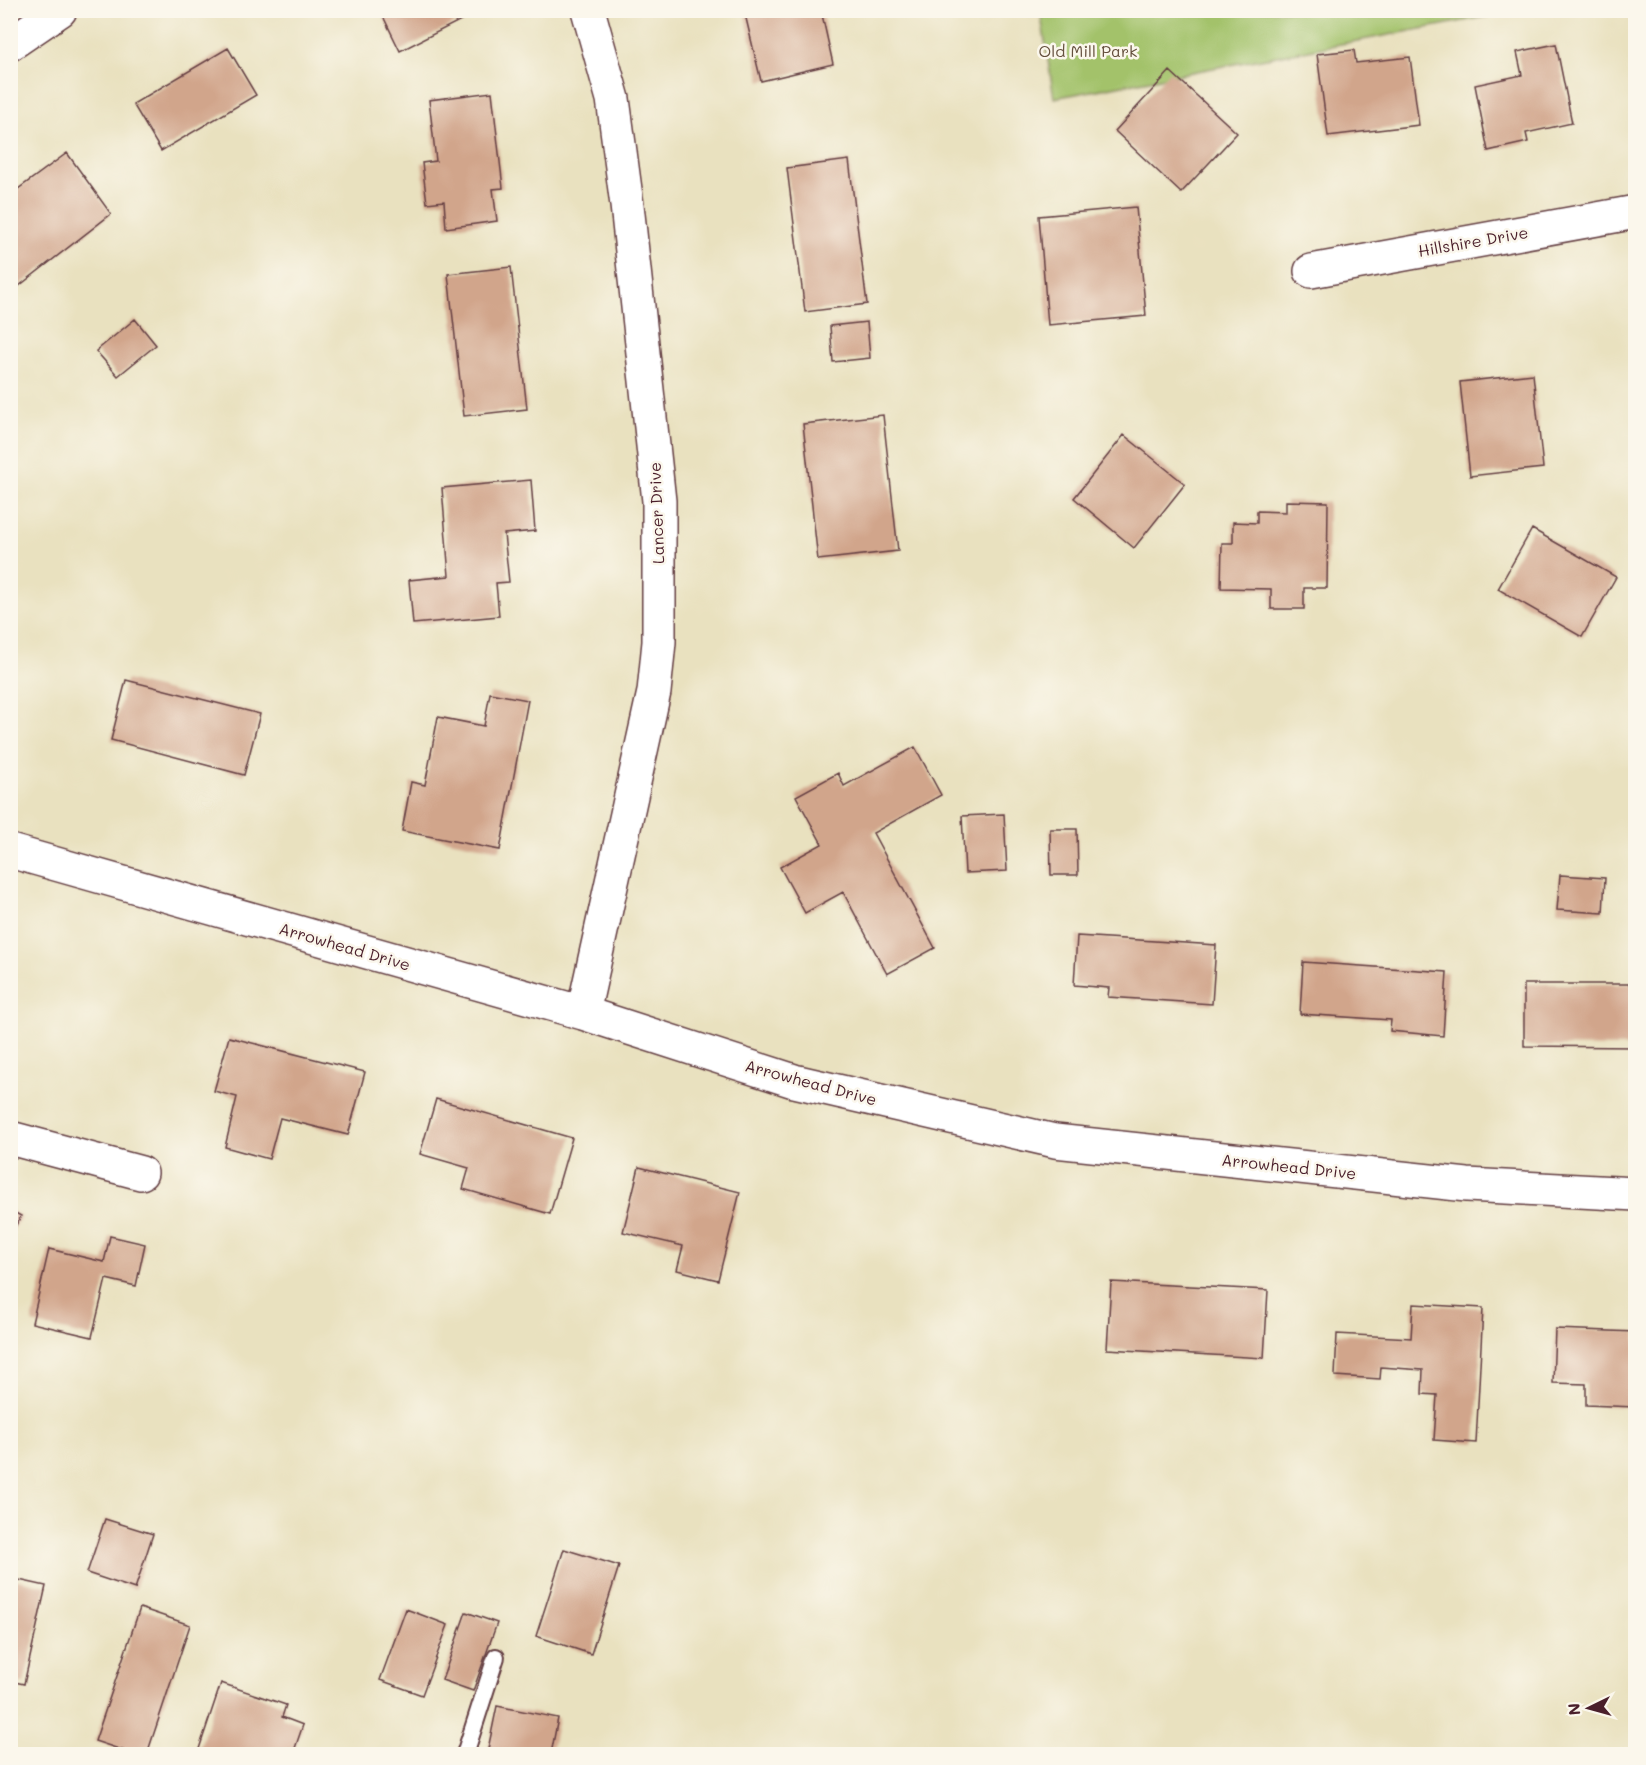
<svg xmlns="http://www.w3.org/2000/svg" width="1646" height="1765" font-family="Mali,sans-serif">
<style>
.park{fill:#a3c26b;stroke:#76704b;stroke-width:1.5}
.building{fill:#d1a58b}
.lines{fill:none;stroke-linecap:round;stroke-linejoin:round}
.lane-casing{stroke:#623c41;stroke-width:20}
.street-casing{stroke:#623c41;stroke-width:36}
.lane{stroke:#fff;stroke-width:16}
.street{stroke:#fff;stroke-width:33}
.labels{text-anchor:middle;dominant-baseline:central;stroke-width:5;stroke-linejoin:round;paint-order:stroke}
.park-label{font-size:16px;fill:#65503e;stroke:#fbf7ec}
.street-label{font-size:16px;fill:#4a1f2b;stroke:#fbf7ec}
</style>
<rect width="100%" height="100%" fill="#fbf7ec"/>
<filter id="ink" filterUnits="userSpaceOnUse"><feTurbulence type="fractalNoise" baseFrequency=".0167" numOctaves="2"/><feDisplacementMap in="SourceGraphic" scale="12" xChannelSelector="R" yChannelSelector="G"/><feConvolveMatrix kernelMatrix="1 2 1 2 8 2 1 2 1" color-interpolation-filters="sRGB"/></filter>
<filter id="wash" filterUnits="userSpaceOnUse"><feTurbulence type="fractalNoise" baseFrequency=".008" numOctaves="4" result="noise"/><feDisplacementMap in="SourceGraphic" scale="24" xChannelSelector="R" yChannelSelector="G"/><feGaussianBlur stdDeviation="1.35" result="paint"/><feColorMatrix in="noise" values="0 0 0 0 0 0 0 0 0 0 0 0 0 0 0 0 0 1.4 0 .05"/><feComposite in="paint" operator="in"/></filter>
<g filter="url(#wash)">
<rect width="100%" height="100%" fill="#e9e1bf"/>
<path class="park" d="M 1040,10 L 1517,11 L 1054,98 Z"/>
<g id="blocks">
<path class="building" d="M 380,10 L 471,10 L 473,14 L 400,51 Z
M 744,10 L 821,10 L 833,64 L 761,81 Z
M 1556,44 L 1572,123 L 1526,133 L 1528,142 L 1488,151 L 1475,85 L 1522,75 L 1517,52 Z
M 228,48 L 256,95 L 161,151 L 133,104 Z
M 1354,50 L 1356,63 L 1410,57 L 1419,125 L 1328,136 L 1317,54 Z
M 1170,71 L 1237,133 L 1181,193 L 1115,131 Z
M 492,92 L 503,188 L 493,189 L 497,221 L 446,228 L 444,201 L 427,203 L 422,163 L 436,161 L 429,100 Z
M 67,153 L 111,214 L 10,293 L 10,195 Z
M 849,160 L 867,304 L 805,312 L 787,168 Z
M 1136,207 L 1146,316 L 1048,325 L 1039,216 Z
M 511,267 L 527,409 L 464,416 L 448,274 Z
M 135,319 L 156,345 L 118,376 L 96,351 Z
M 867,322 L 870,358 L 833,362 L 830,326 Z
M 1533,374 L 1543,468 L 1470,476 L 1460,382 Z
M 883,415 L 898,551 L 818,560 L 803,424 Z
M 1124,435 L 1185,484 L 1134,548 L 1074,498 Z
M 531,480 L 535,531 L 504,534 L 509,582 L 496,583 L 499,616 L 413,624 L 409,580 L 449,576 L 442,488 Z
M 1286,501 L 1328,502 L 1327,588 L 1304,588 L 1304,609 L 1271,609 L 1271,589 L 1221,588 L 1222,543 L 1233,543 L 1233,522 L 1257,523 L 1257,511 L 1286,512 Z
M 1532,529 L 1616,577 L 1582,637 L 1498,589 Z
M 126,680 L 260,714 L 244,775 L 111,740 Z
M 490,693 L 528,700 L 500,850 L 402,831 L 411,782 L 425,785 L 438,717 L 484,726 Z
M 915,747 L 941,795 L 873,833 L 935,948 L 887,974 L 843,892 L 805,913 L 780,867 L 822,844 L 796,796 L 838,773 L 844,786 Z
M 1004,814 L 1007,871 L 965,873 L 962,816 Z
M 1050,829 L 1077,829 L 1078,875 L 1051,875 Z
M 1560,875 L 1605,878 L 1603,913 L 1557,910 Z
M 1077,936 L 1216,945 L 1212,1004 L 1108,997 L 1109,988 L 1074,985 Z
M 1303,962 L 1447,972 L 1443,1036 L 1390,1031 L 1391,1020 L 1300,1014 Z
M 1524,984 L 1636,984 L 1636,1047 L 1524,1046 Z
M 229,1037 L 365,1072 L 348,1135 L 280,1118 L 269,1159 L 225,1147 L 237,1097 L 214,1091 Z
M 436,1099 L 572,1138 L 550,1214 L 463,1189 L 469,1168 L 420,1154 Z
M 639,1167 L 740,1192 L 718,1280 L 677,1270 L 683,1246 L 623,1232 Z
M 10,1210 L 21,1216 L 10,1236 Z
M 110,1236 L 145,1244 L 136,1286 L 106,1279 L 92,1337 L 32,1323 L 49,1249 L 104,1262 Z
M 1111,1282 L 1268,1290 L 1264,1358 L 1107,1349 Z
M 1413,1304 L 1483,1308 L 1476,1443 L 1434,1440 L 1437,1395 L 1422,1394 L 1423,1370 L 1381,1367 L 1380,1379 L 1335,1376 L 1337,1334 L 1411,1338 Z
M 1555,1329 L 1636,1332 L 1636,1407 L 1586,1405 L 1586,1384 L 1553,1383 Z
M 105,1519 L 153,1534 L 135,1589 L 87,1573 Z
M 564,1549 L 619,1566 L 591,1654 L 536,1636 Z
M 10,1578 L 46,1586 L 24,1684 L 10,1681 Z
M 140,1608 L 190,1625 L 147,1754 L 134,1754 L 95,1741 Z
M 406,1609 L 448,1625 L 422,1695 L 380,1680 Z
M 466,1612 L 497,1623 L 473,1691 L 442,1680 Z
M 221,1683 L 286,1705 L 282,1717 L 303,1725 L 293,1754 L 206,1754 L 198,1752 Z
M 497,1706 L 558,1718 L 551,1754 L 487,1754 Z"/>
</g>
</g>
<g filter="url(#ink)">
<use href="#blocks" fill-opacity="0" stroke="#623c41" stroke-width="1.5"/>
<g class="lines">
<g class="lane-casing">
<path id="lane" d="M 465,1754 L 496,1657"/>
</g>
<g class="street-casing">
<path id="street" d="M 10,44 L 60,10
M 1311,271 L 1636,212
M 10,851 L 583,1013 L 794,1081 L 1055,1141 L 1467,1185 L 1636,1194
M 583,1013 L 654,692 L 659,642 L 659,501 L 627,205 L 613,99 L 588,10
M 10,1138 L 141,1173"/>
</g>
<use href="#lane" class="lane"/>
<use href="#street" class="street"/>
</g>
</g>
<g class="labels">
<g class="park-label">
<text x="1088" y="50">Old Mill Park</text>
</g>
<g class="street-label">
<text transform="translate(1473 241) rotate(-10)">Hillshire Drive</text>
<text transform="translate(656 513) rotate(-92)">Lancer Drive</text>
<text transform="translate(345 946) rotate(16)">Arrowhead Drive</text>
<text transform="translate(811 1082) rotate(15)">Arrowhead Drive</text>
<text transform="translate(1289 1166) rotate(6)">Arrowhead Drive</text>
</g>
</g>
<rect width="1646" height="1765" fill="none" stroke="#fbf7ec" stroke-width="36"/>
<g transform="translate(1589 1708) rotate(265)" stroke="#fbf7ec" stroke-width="4.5" paint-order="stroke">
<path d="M0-4.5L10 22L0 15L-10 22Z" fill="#4a1f2b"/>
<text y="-9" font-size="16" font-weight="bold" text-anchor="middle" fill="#4a1f2b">N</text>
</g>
</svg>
